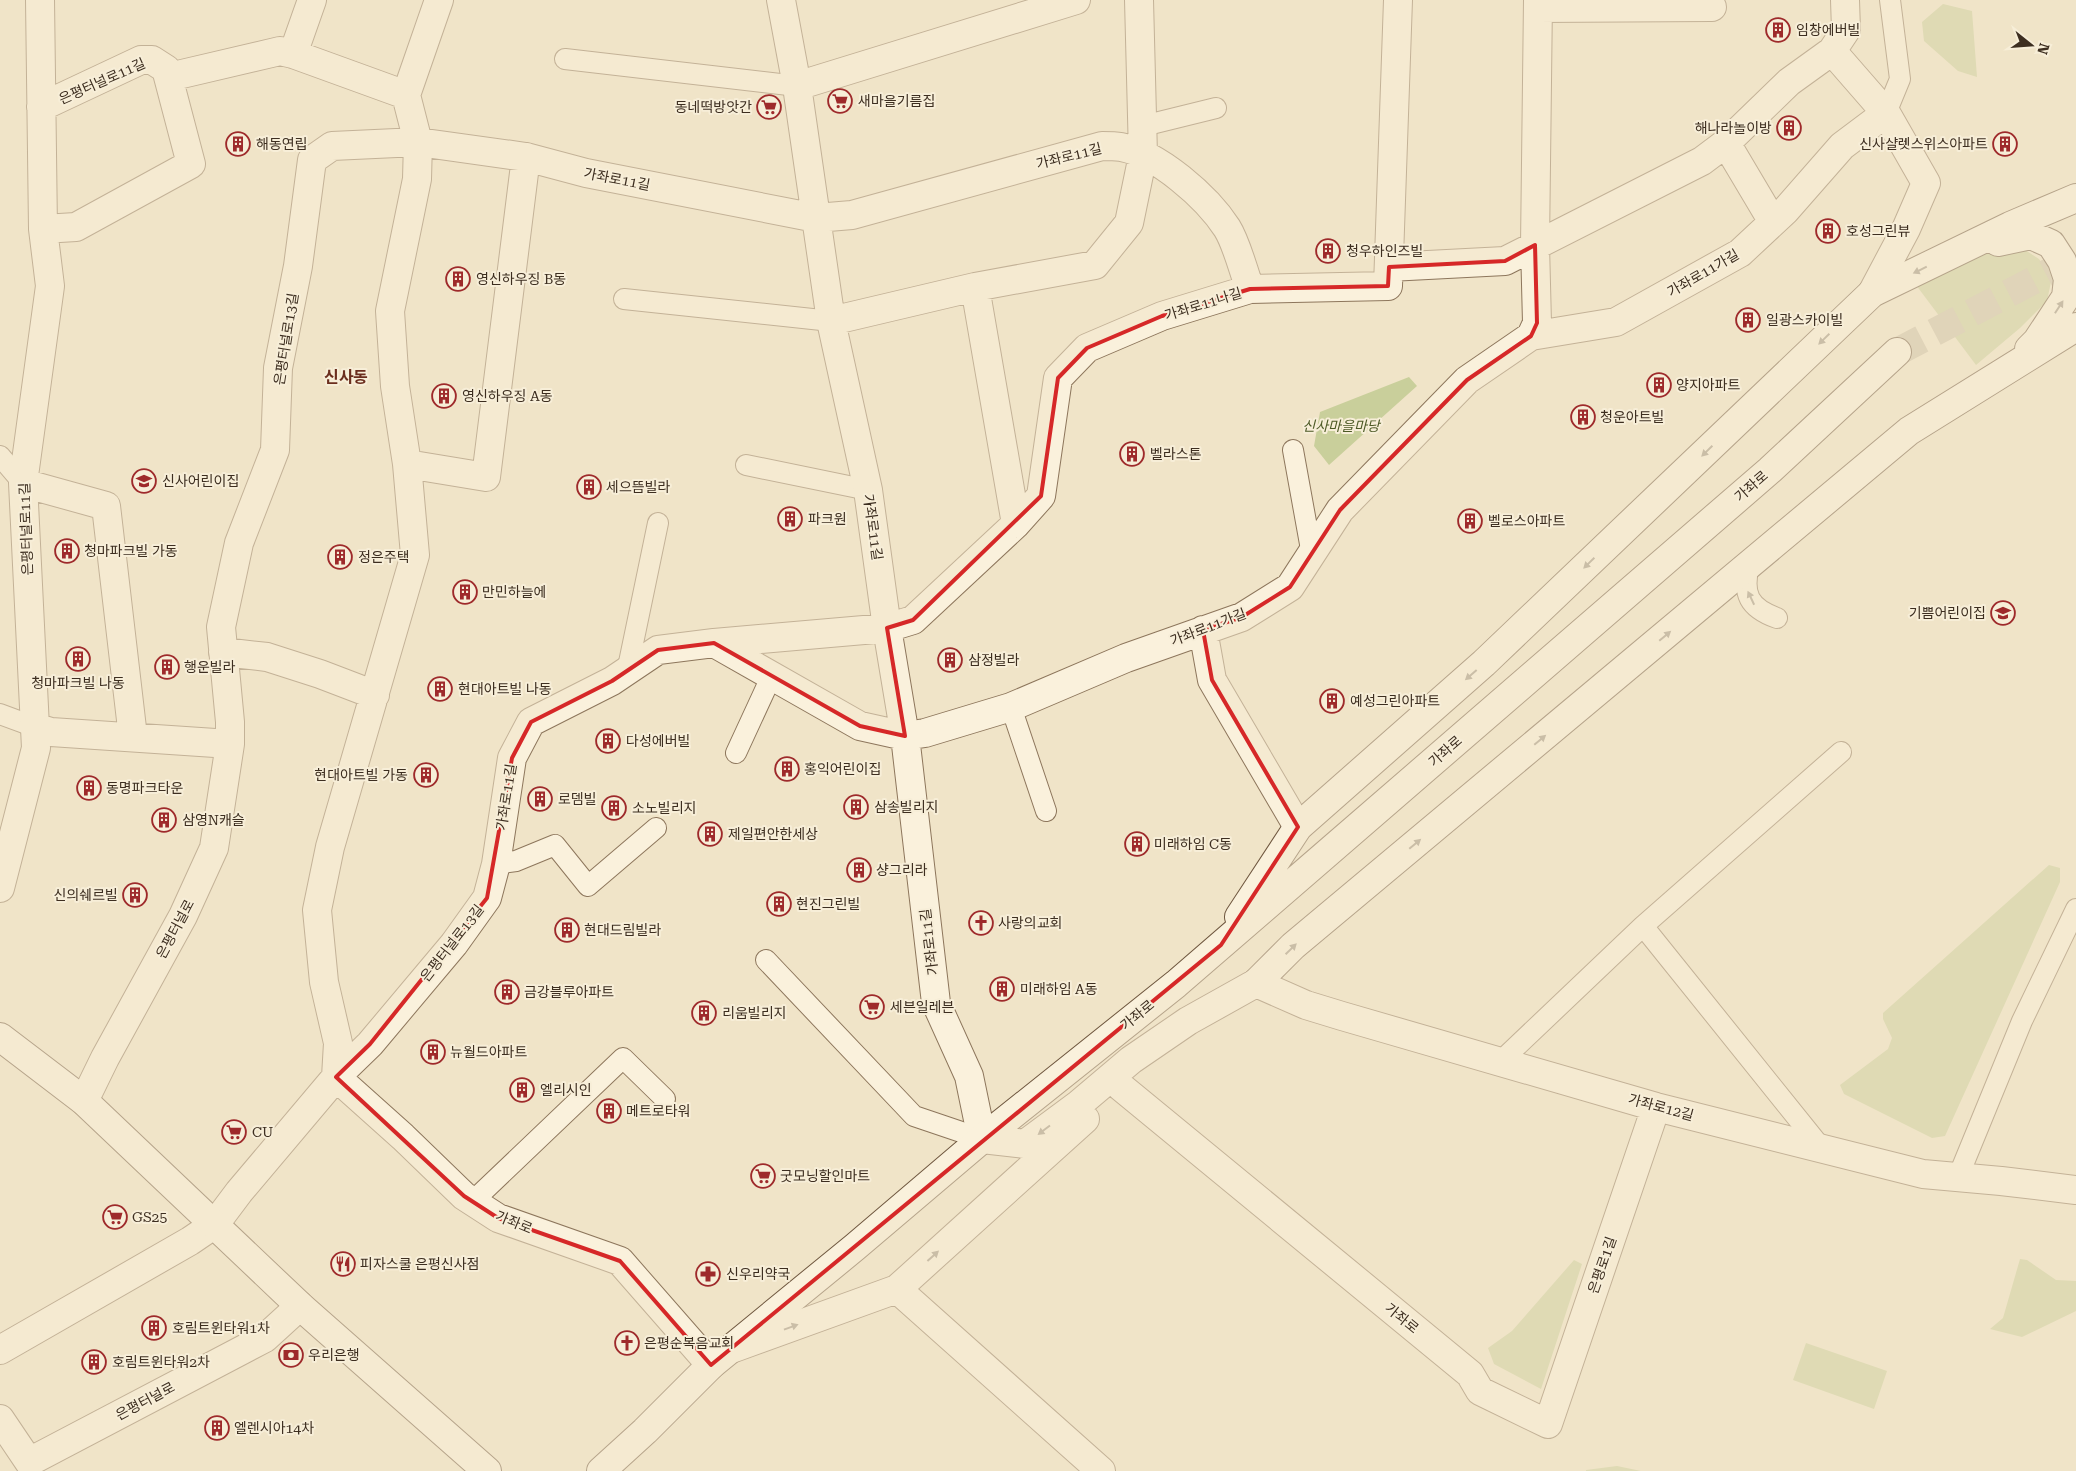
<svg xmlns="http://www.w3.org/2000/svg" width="2076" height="1471" font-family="'Roboto Serif','Noto Sans KR',serif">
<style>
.green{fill:#c9cf9b}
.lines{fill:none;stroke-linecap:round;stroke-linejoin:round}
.secondary-tunnel{stroke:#ccc0a6;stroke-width:28;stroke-dasharray:28 14;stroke-linecap:butt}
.lane-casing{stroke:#8d765c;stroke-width:22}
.street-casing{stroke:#8d765c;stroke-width:30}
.secondary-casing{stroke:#6f573f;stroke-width:30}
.lane{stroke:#faf1dc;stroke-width:20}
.street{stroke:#faf1dc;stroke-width:28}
.secondary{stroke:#faf1dc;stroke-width:28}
.oneway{fill:#9c907e}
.marked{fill:none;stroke:#d62828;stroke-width:4;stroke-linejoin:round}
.labels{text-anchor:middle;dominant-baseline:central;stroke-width:4;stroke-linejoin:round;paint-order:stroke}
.poi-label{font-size:14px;fill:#3d2e20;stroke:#f7eed8;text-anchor:start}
.street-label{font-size:14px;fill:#3d2e20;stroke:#f7eed8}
.park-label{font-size:14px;font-style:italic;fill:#4d5a26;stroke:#f7eed8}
.quarter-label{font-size:16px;font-weight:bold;fill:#6b2e1e;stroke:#f7eed8}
</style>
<rect width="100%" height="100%" fill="#f0e4c8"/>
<path class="green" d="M 1943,4 L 1972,11 L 1977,77 L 1958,71 L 1924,41 L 1922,22 Z
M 2022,248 L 2039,259 L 2052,277 L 2047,301 L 2020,328 L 1976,365 L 1916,285 L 1976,254 Z
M 1409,377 L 1417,386 L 1329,465 L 1314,446 L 1320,412 Z
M 2049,865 L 2060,868 L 2060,882 L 1945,1136 L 1932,1138 L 1844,1094 L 1840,1085 L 1888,1049 L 1892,1038 L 1883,1019 L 1883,1013 Z
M 2020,1259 L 2027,1260 L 2056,1280 L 2076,1281 L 2076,1311 L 2022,1337 L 1990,1329 L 2003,1318 Z
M 1574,1260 L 1582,1264 L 1541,1389 L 1494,1364 L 1488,1348 L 1512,1331 Z
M 1806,1343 L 1887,1371 L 1874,1409 L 1793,1380 Z
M 1617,1466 L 1641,1471 L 1586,1471 L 1586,1470 Z"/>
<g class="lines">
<path class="secondary-tunnel" d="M 1897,352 L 2076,258"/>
<g class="lane-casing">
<path id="lane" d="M 565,59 L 797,86
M 1886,113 L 1900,79 L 1890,0
M 1143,126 L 1216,108
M 624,299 L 831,321
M 1293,450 L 1312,555
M 0,456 L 23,483
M 746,465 L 868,490
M 1749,566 C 1742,594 1749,608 1777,618
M 627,672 L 658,523
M 1011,707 L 1046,811
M 0,714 L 35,727
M 736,753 L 772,675
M 496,864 L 516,861 L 555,845 L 588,886 L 656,828
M 1643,926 L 1841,752
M 766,960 L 914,1116 L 982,1139
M 1500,1062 L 1643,926 L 1823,1150
M 1958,1177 L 2022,1021 L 2076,909
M 473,1201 L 623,1058 L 665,1099"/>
</g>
<g class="street-casing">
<path id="street" d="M 439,0 L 406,95 L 418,142 L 417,179 L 390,311 L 395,386 L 407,464 L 415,555 L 330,847 L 317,910 L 324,982 L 338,1043 L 336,1077 L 403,1137 L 464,1196 L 498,1218 L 620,1261 L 711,1365
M 781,0 L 797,86 L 831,321 L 868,490 L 887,628 L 905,736 L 936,1003 L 969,1076 L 982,1139 L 1025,1144 L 1079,1104 L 1131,1060 L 1188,1021 L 1256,983
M 1538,8 L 1712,7
M 1832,51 L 1886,113 L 1926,183 L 1906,229 L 1872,293
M 293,54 L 312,0
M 169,77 L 280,51 L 293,54 L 406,95
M 797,86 L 1076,0
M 41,107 L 141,60 L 152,60 L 166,69 L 191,164 L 76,227 L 43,229
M 1726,143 L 1773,222
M 1389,267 L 1505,261 L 1702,161 L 1726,143 L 1789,82 L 1832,51 L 1846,30 L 1845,0
M 975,287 L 1016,524
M 831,321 L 975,287 L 1095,265 L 1129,223 L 1143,155 L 1139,0
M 1531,336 L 1537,323 L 1535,245 L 1538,0
M 407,464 L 486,477 L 526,157
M 23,483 L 106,506 L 133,737
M 1203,630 L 1212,680 L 1298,827
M 714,643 L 887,628 L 913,620 L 1016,524 L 1041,496 L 1058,378 L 1087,348 L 1162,316 L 1250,289 L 1388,286 L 1398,0
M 223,652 L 267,657 L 320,674 L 375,695
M 35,727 L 51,732 L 230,744
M 0,888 L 36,748 L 23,483 L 50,286 L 43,229 L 40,0
M 1256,983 L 1306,1005 L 1342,1016 L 1656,1107 L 1923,1174 L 2001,1181 L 2076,1190
M 1121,1087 L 1470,1374 L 1480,1391 L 1548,1424 L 1656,1107
M 84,1101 L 105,1058 L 183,916 L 214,848 L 230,744 L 230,722 L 221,627 L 239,543 L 275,450 L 278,368 L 298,266 L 312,160 L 332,146 L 418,142 L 526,157 L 586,173 L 816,218 L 852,215 L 1102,146 C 1108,146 1115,146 1121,147 C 1158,154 1207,197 1227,228 C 1237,244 1243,270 1250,289
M 897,1289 L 1101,1471
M 734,1348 L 897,1289 L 1085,1119
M 0,1350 L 190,1241 L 215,1224 L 239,1192 L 336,1077 L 370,1044 L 454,944 L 487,898 L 496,864 L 512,758 L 531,722 L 612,681 L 658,650 L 714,643 L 860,726 L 905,736 L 925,733 L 1011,707 L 1126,658 L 1242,617 L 1290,587 L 1340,510 L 1467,380 L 1531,336 L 1616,322 L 1740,253 L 1785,211 L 1842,146 L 1886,113
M 0,1419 L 29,1462 L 265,1338 L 300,1306"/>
</g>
<g class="secondary-casing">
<path id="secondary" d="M 1998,242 L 2031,235 L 2051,244 L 2062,261 L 2068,279 L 2066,297 L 2037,341 L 2029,349
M 1239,917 L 1298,827 L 1484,663 L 1872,293 L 2010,226 L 2076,198
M 1256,983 L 1293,946 L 1909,431 L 2076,327
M 0,1037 L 84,1101 L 300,1306 L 487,1471
M 601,1471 L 645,1431 L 711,1365 L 855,1247 L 982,1139 L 1176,984 L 1770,470 L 1897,352"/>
</g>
<use href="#lane" class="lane"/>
<use href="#street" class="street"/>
<use href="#secondary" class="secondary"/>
</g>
<defs><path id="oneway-solid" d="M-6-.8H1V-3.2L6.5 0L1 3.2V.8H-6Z" transform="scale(1.25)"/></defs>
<g class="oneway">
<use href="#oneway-solid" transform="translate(1920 270) rotate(154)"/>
<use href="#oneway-solid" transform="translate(2059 307) rotate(-57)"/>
<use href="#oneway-solid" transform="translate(1824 339) rotate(136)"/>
<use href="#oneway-solid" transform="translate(1707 451) rotate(136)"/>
<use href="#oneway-solid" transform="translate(1589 563) rotate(136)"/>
<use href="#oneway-solid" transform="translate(1751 598) rotate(-115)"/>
<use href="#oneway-solid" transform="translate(1665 636) rotate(-40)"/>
<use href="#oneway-solid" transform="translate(1471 675) rotate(139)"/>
<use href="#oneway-solid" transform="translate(1540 740) rotate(-40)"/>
<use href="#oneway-solid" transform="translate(1415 844) rotate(-40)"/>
<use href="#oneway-solid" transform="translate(1291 949) rotate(-44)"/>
<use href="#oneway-solid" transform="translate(1044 1130) rotate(143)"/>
<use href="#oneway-solid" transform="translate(933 1256) rotate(-42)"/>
<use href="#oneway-solid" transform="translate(791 1327) rotate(-20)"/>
</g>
<path d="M0 0H2076V1471H0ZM 1535,245 L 1537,323 L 1531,336 L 1467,380 L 1340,510 L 1290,587 L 1242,617 L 1203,630 L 1212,680 L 1298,827 L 1221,945 L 711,1365 L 620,1261 L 498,1218 L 464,1196 L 336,1077 L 370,1044 L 487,898 L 512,758 L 531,722 L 612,681 L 658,650 L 714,643 L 860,726 L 905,736 L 887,628 L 913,620 L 1041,496 L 1058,378 L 1087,348 L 1162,316 L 1250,289 L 1388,286 L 1389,267 L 1505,261 Z" fill="#f0e4c8" fill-opacity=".55" fill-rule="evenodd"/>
<path class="marked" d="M 1535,245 L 1537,323 L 1531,336 L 1467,380 L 1340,510 L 1290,587 L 1242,617 L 1203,630 L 1212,680 L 1298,827 L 1221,945 L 711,1365 L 620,1261 L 498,1218 L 464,1196 L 336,1077 L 370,1044 L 487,898 L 512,758 L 531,722 L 612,681 L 658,650 L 714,643 L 860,726 L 905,736 L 887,628 L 913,620 L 1041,496 L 1058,378 L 1087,348 L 1162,316 L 1250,289 L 1388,286 L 1389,267 L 1505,261 Z"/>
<defs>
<g id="building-ring" transform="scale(1.25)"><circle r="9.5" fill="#f7eed8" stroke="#9e2a2b" stroke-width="1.5"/><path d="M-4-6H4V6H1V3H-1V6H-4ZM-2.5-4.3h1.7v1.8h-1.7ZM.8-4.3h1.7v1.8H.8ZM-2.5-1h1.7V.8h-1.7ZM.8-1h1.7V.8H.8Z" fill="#9e2a2b"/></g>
<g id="supermarket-ring" transform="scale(1.25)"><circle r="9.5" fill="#f7eed8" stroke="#9e2a2b" stroke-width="1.5"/><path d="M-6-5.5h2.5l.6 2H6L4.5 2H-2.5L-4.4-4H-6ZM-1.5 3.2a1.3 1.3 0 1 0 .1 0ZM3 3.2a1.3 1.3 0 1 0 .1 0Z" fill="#9e2a2b"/></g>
<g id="school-ring" transform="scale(1.25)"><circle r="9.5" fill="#f7eed8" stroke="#9e2a2b" stroke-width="1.5"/><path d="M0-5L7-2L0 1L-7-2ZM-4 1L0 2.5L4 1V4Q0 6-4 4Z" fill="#9e2a2b"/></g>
<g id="church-ring" transform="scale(1.25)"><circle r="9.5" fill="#f7eed8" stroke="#9e2a2b" stroke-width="1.5"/><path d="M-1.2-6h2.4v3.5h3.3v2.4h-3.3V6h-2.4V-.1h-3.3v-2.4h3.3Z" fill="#9e2a2b"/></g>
<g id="restaurant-ring" transform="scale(1.25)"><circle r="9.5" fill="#f7eed8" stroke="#9e2a2b" stroke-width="1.5"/><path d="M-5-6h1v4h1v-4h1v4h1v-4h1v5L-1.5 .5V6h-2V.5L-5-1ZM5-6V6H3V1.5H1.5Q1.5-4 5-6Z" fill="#9e2a2b"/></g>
<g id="pharmacy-ring" transform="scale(1.25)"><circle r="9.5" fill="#f7eed8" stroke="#9e2a2b" stroke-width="1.5"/><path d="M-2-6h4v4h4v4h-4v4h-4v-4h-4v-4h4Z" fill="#9e2a2b"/></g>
<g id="bank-ring" transform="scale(1.25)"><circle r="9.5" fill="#f7eed8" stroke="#9e2a2b" stroke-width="1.5"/><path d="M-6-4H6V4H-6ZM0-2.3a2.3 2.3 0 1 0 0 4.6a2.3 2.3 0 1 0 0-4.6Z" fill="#9e2a2b"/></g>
</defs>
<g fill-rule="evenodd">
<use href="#building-ring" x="1778" y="30"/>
<use href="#supermarket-ring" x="840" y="101"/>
<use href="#supermarket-ring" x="769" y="107"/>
<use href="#building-ring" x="1789" y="128"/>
<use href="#building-ring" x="238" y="144"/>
<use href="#building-ring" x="2005" y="144"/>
<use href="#building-ring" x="1828" y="231"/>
<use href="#building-ring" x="1328" y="251"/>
<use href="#building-ring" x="458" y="279"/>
<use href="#building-ring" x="1748" y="320"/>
<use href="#building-ring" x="1659" y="385"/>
<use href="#building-ring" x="444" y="396"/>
<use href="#building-ring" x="1583" y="417"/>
<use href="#building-ring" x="1132" y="454"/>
<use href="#school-ring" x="144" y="481"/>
<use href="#building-ring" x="589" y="487"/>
<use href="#building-ring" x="790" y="519"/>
<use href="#building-ring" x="1470" y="521"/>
<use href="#building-ring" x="67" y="551"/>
<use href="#building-ring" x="340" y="557"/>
<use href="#building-ring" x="465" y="592"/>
<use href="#school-ring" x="2003" y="613"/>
<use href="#building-ring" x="78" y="659"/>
<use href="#building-ring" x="950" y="660"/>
<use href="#building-ring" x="167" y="667"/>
<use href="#building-ring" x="440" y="689"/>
<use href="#building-ring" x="1332" y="701"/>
<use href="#building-ring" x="608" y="741"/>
<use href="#building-ring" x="787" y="769"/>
<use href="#building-ring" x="426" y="775"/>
<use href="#building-ring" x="89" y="788"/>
<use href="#building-ring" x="540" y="799"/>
<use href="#building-ring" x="856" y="807"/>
<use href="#building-ring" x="614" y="808"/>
<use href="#building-ring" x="164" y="820"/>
<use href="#building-ring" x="710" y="834"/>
<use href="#building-ring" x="1137" y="844"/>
<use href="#building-ring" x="859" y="870"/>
<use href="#building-ring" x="135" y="895"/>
<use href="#building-ring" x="779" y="904"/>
<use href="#church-ring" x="981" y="923"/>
<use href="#building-ring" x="567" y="930"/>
<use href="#building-ring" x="1002" y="989"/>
<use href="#building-ring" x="507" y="992"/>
<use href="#supermarket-ring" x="872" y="1007"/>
<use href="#building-ring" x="704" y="1013"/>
<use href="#building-ring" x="433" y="1052"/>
<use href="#building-ring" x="522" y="1090"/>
<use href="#building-ring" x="609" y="1111"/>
<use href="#supermarket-ring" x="234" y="1132"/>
<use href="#supermarket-ring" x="763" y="1176"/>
<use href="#supermarket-ring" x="115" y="1217"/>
<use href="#restaurant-ring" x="343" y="1264"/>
<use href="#pharmacy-ring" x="708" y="1274"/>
<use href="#building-ring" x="154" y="1328"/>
<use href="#church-ring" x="627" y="1343"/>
<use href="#bank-ring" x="291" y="1355"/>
<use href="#building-ring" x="94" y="1362"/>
<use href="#building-ring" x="217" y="1428"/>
</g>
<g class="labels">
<g class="poi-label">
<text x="1796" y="30">임창에버빌</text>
<text x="858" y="101">새마을기름집</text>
<text x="752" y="107" text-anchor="end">동네떡방앗간</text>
<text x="1772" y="128" text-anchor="end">해나라놀이방</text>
<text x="256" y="144">해동연립</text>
<text x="1988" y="144" text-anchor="end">신사샬렛스위스아파트</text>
<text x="1846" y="231">호성그린뷰</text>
<text x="1346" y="251">청우하인즈빌</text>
<text x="476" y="279">영신하우징 B동</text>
<text x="1766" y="320">일광스카이빌</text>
<text x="1676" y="385">양지아파트</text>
<text x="462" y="396">영신하우징 A동</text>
<text x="1600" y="417">청운아트빌</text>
<text x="1150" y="454">벨라스톤</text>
<text x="162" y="481">신사어린이집</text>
<text x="606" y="487">세으뜸빌라</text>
<text x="808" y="519">파크원</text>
<text x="1488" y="521">벨로스아파트</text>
<text x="84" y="551">청마파크빌 가동</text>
<text x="358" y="557">정은주택</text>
<text x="482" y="592">만민하늘에</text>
<text x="1986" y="613" text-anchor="end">기쁨어린이집</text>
<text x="968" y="660">삼정빌라</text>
<text x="184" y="667">행운빌라</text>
<text x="78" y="683" text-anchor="middle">청마파크빌 나동</text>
<text x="458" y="689">현대아트빌 나동</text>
<text x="1350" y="701">예성그린아파트</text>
<text x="626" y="741">다성에버빌</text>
<text x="804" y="769">홍익어린이집</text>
<text x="408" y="775" text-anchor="end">현대아트빌 가동</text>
<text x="106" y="788">동명파크타운</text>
<text x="558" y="799">로뎀빌</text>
<text x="874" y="807">삼송빌리지</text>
<text x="632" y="808">소노빌리지</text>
<text x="182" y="820">삼영N캐슬</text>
<text x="728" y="834">제일편안한세상</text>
<text x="1154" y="844">미래하임 C동</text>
<text x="876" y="870">샹그리라</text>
<text x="118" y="895" text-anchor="end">신의쉐르빌</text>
<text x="796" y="904">현진그린빌</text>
<text x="998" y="923">사랑의교회</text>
<text x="584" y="930">현대드림빌라</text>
<text x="1020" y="989">미래하임 A동</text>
<text x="524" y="992">금강블루아파트</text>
<text x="890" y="1007">세븐일레븐</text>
<text x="722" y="1013">리움빌리지</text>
<text x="450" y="1052">뉴월드아파트</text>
<text x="540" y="1090">엘리시인</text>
<text x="626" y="1111">메트로타워</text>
<text x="252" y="1132">CU</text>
<text x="780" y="1176">굿모닝할인마트</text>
<text x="132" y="1217">GS25</text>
<text x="360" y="1264">피자스쿨 은평신사점</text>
<text x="726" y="1274">신우리약국</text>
<text x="172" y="1328">호림트윈타워1차</text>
<text x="644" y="1343">은평순복음교회</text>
<text x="308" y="1355">우리은행</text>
<text x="112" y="1362">호림트윈타워2차</text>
<text x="234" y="1428">엘렌시아14차</text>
</g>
<g class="street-label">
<text transform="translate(102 81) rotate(-24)">은평터널로11길</text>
<text transform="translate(1069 156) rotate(-14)">가좌로11길</text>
<text transform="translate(617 179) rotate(11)">가좌로11길</text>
<text transform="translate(1703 273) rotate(-30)">가좌로11가길</text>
<text transform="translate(1203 304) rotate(-17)">가좌로11나길</text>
<text transform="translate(286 339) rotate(-81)">은평터널로13길</text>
<text transform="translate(1751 486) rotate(-41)">가좌로</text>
<text transform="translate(873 527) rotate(82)">가좌로11길</text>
<text transform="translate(26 529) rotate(-92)">은평터널로11길</text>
<text transform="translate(1208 627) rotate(-21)">가좌로11가길</text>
<text transform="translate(1445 751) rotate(-41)">가좌로</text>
<text transform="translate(506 797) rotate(-81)">가좌로11길</text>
<text transform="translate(175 929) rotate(-62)">은평터널로</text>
<text transform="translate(929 942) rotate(-97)">가좌로11길</text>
<text transform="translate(452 943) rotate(-52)">은평터널로13길</text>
<text transform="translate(1137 1015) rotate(-39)">가좌로</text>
<text transform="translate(1661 1107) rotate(15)">가좌로12길</text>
<text transform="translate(514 1222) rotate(22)">가좌로</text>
<text transform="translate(1602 1265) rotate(-71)">은평로1길</text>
<text transform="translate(1402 1318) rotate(39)">가좌로</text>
<text transform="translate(145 1401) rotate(-28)">은평터널로</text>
</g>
<g class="park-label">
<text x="1341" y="426">신사마을마당</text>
</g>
<g class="quarter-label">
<text x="346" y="377">신사동</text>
</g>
</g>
<g transform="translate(2031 45) rotate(107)" stroke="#f7eed8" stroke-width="4" paint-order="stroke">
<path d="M0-4L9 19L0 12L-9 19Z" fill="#3d2e20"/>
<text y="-8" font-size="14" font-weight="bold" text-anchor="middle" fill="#3d2e20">N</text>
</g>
</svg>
